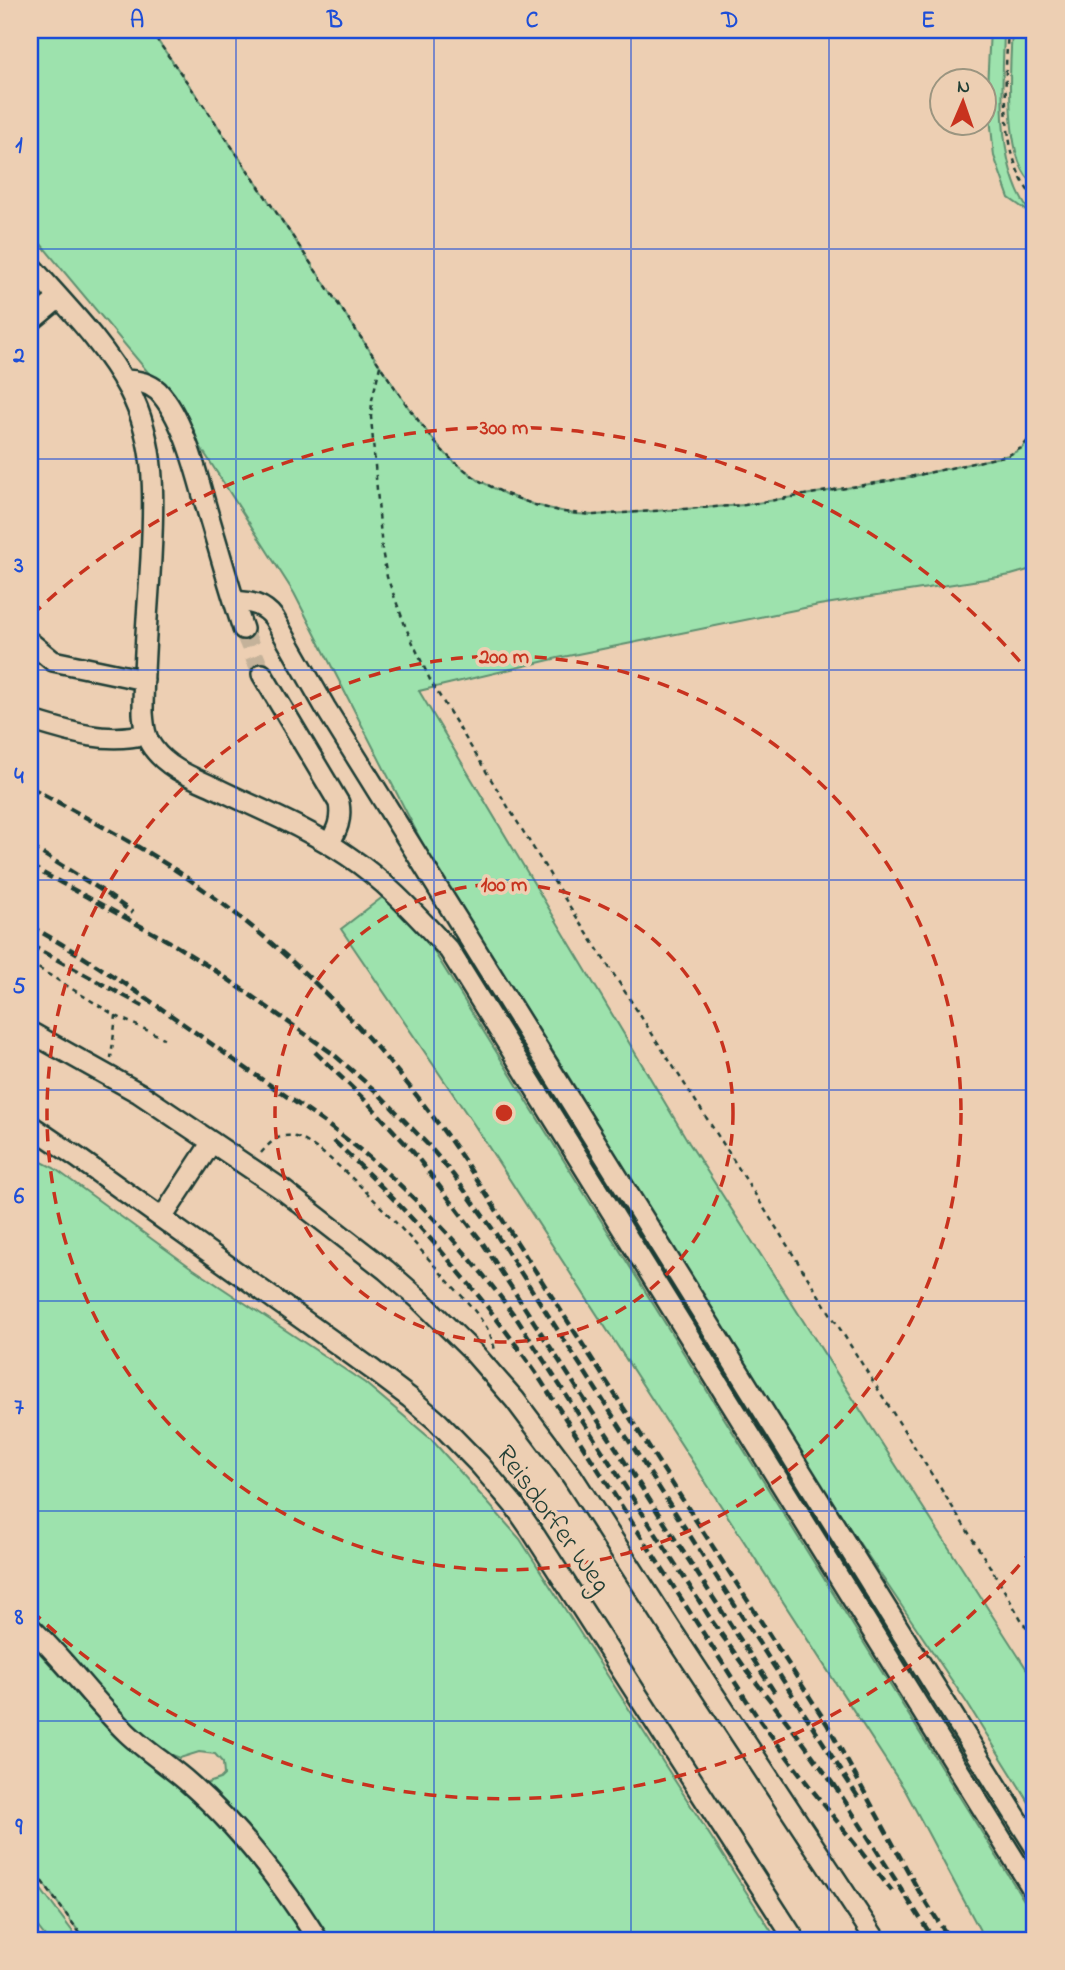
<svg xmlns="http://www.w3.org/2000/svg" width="1065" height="1970" font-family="'Indie Flower',sans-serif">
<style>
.green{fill:#9de2ad;stroke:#5e9070;stroke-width:2}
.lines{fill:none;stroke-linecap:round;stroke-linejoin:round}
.minor-tunnel{stroke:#c4b29a;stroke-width:19;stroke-dasharray:19 10;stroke-linecap:butt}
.minor-casing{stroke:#1f3d34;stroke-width:24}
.path{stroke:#1f3d34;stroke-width:2.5;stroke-dasharray:5 5;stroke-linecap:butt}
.minor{stroke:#edcfb3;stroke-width:19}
.rail{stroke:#1f3d34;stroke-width:4.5;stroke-dasharray:10 5;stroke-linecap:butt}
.grid{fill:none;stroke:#1d4ed8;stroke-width:2;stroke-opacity:0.55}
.ring{fill:none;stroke:#c8321e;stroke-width:3.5;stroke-dasharray:12 9}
.labels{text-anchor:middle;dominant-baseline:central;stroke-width:7;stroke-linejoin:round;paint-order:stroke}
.street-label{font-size:28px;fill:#1f3d34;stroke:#edcfb3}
.centre{fill:#c8321e;stroke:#edcfb3;stroke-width:3.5}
.ring-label{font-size:21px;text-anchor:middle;font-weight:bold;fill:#c8321e;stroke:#edcfb3;stroke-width:7;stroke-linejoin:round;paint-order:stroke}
.neatline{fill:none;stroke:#1d4ed8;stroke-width:2.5}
.grid-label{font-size:23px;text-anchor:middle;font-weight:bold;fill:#1d4ed8}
</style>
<rect width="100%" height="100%" fill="#edcfb3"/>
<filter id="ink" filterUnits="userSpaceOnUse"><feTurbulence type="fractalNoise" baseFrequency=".0143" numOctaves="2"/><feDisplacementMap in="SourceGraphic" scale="14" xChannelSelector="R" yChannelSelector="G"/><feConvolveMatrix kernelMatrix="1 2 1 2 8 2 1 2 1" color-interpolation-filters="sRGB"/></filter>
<g filter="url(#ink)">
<path class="green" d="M 30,30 L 150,30 L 209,113 L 408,407 L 438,446 L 452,460 L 478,480 L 505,494 L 535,505 L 574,514 L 594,515 L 745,505 L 905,478 L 1009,455 L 1021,449 L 1035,433 L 1035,568 L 1011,575 L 819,605 L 558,658 L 419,691 L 689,1143 L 1035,1682 L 1035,1812 L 967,1703 L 860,1544 L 758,1387 L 567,1074 L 431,860 L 294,593 L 168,396 L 30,231 Z
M 990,30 L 1004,30 C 1003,80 997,141 1017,189 C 1020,197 1025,205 1030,213 L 1009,198 L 994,156 L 987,87 Z
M 1012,30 L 1035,30 L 1035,184 C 1003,166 1010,64 1012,30 Z
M 384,896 L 428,942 L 1035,1918 L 1035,1940 L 985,1940 L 905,1790 L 475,1126 L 341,929 Z
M 30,1156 L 54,1168 L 189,1266 L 365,1383 L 431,1439 L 520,1539 L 777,1940 L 328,1940 L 301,1897 L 205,1784 L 220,1779 L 224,1775 L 223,1763 L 215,1754 L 199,1752 L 180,1758 L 162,1751 L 122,1714 L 30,1619 Z
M 30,1642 L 91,1710 L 204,1808 L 242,1845 L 310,1940 L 85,1940 L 30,1865 Z
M 30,1875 L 79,1940 L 48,1940 L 30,1917 Z"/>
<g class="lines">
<path class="minor-tunnel" d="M 243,629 L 262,674"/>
<g class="minor-casing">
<path id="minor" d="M 30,265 C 65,305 104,343 129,390 C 157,443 154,500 151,558 C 148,609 143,661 143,713 C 144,725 145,738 153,748 C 169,770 197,779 220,790 C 263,811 309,829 348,856 C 387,882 417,916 449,950 L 1035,1893
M 30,322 L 59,298
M 123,380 C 136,380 148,382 158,391 C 184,418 197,475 207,510 C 219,550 230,590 243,629
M 234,601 C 250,602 264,604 274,618 L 325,707 L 1035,1847
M 30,642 L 53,661 L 144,680
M 262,674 L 339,803 C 342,820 337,830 329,844
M 30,720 C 69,732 105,744 146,734
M 30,1032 L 139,1093 L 283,1190 L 386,1270 L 418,1298 L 474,1353 L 515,1400 L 572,1476 L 674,1634 L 876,1940
M 30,1125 L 78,1158 L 373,1370 L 410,1398 L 438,1422 L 480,1465 L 514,1505 L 532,1531 L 795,1940
M 162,1218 L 212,1142
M 30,1627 C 65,1660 93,1700 127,1733 C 147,1752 170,1766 190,1784 C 241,1829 282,1883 318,1940"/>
</g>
<path class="path" d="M 150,30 L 209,113 L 408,407 L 438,446 L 452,460 L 478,480 L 506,494 L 535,505 L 563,512 L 594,515 L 745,505 L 905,478 L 1009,455 L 1021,448 L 1035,433
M 1008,30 C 1005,79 999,161 1035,199
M 1035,199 L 1033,215 L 1035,236
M 380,366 L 372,400 L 371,417 L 382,550 L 387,577 L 406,628 L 431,682 L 563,896 L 724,1145 L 994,1573 L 1035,1643
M 30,963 L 116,1016 L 111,1058
M 116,1016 L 164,1038
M 261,1153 C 269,1144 277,1134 292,1136 C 329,1143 420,1249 447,1280 C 459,1293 472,1306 482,1321 C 489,1329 492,1339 495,1350
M 30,1865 L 85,1940"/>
<use href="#minor" class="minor"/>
<path class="rail" d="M 30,787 C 79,814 130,840 177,871 C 291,948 386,1046 464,1160 L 827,1724 L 921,1895
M 30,846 L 98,888 L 133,913
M 30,866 L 170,942 L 219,973 L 332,1053 L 379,1094 L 430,1147 L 454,1176 L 494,1231 L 860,1800
M 30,926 C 101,965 167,1012 234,1060 C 275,1089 319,1117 359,1149 C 420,1199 471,1256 517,1319 L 712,1621 L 748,1672 L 802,1741 L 838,1791
M 30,945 L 143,1006
M 315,1052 L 369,1104 L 414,1153 L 482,1242 L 777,1696
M 334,1141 C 410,1211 477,1288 536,1373 L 758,1718 L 806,1782 L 892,1891
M 834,1784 L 934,1940
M 917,1888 L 950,1940"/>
</g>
</g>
<path class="grid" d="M 236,30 L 236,1940M 434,30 L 434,1940M 631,30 L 631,1940M 829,30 L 829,1940M 30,249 L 1035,249M 30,459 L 1035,459M 30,670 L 1035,670M 30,880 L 1035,880M 30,1090 L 1035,1090M 30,1301 L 1035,1301M 30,1511 L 1035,1511M 30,1721 L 1035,1721"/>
<g class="ring">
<circle cx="504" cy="1113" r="229"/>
<circle cx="504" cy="1113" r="457"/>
<path d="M1033 1549A686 686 0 0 1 32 1611M32 615A686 686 0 0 1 1033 677"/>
</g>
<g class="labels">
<g class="street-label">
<text transform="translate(552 1520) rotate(54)">Reisdorfer Weg</text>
</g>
</g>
<circle cx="504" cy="1113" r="10" class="centre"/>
<g class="ring-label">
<text x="504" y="434">300 m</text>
<text x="504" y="663">200 m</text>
<text x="504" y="891">100 m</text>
</g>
<rect width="1065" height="1970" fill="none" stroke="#edcfb3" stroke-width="77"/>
<g transform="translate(963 102) rotate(2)"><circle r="33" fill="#edcfb3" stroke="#9b9580" stroke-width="2"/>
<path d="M0-5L12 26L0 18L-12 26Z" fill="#c8321e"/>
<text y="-10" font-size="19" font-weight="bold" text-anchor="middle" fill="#1f3d34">N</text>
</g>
<rect x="38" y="38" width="988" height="1894" class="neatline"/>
<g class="grid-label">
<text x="137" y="27">A</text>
<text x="335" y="27">B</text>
<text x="532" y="27">C</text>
<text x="730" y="27">D</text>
<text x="928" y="27">E</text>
<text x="19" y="152">1</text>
<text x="19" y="362">2</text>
<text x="19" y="572">3</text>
<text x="19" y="783">4</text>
<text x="19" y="993">5</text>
<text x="19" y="1203">6</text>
<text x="19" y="1414">7</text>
<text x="19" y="1624">8</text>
<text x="19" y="1834">9</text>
</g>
</svg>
